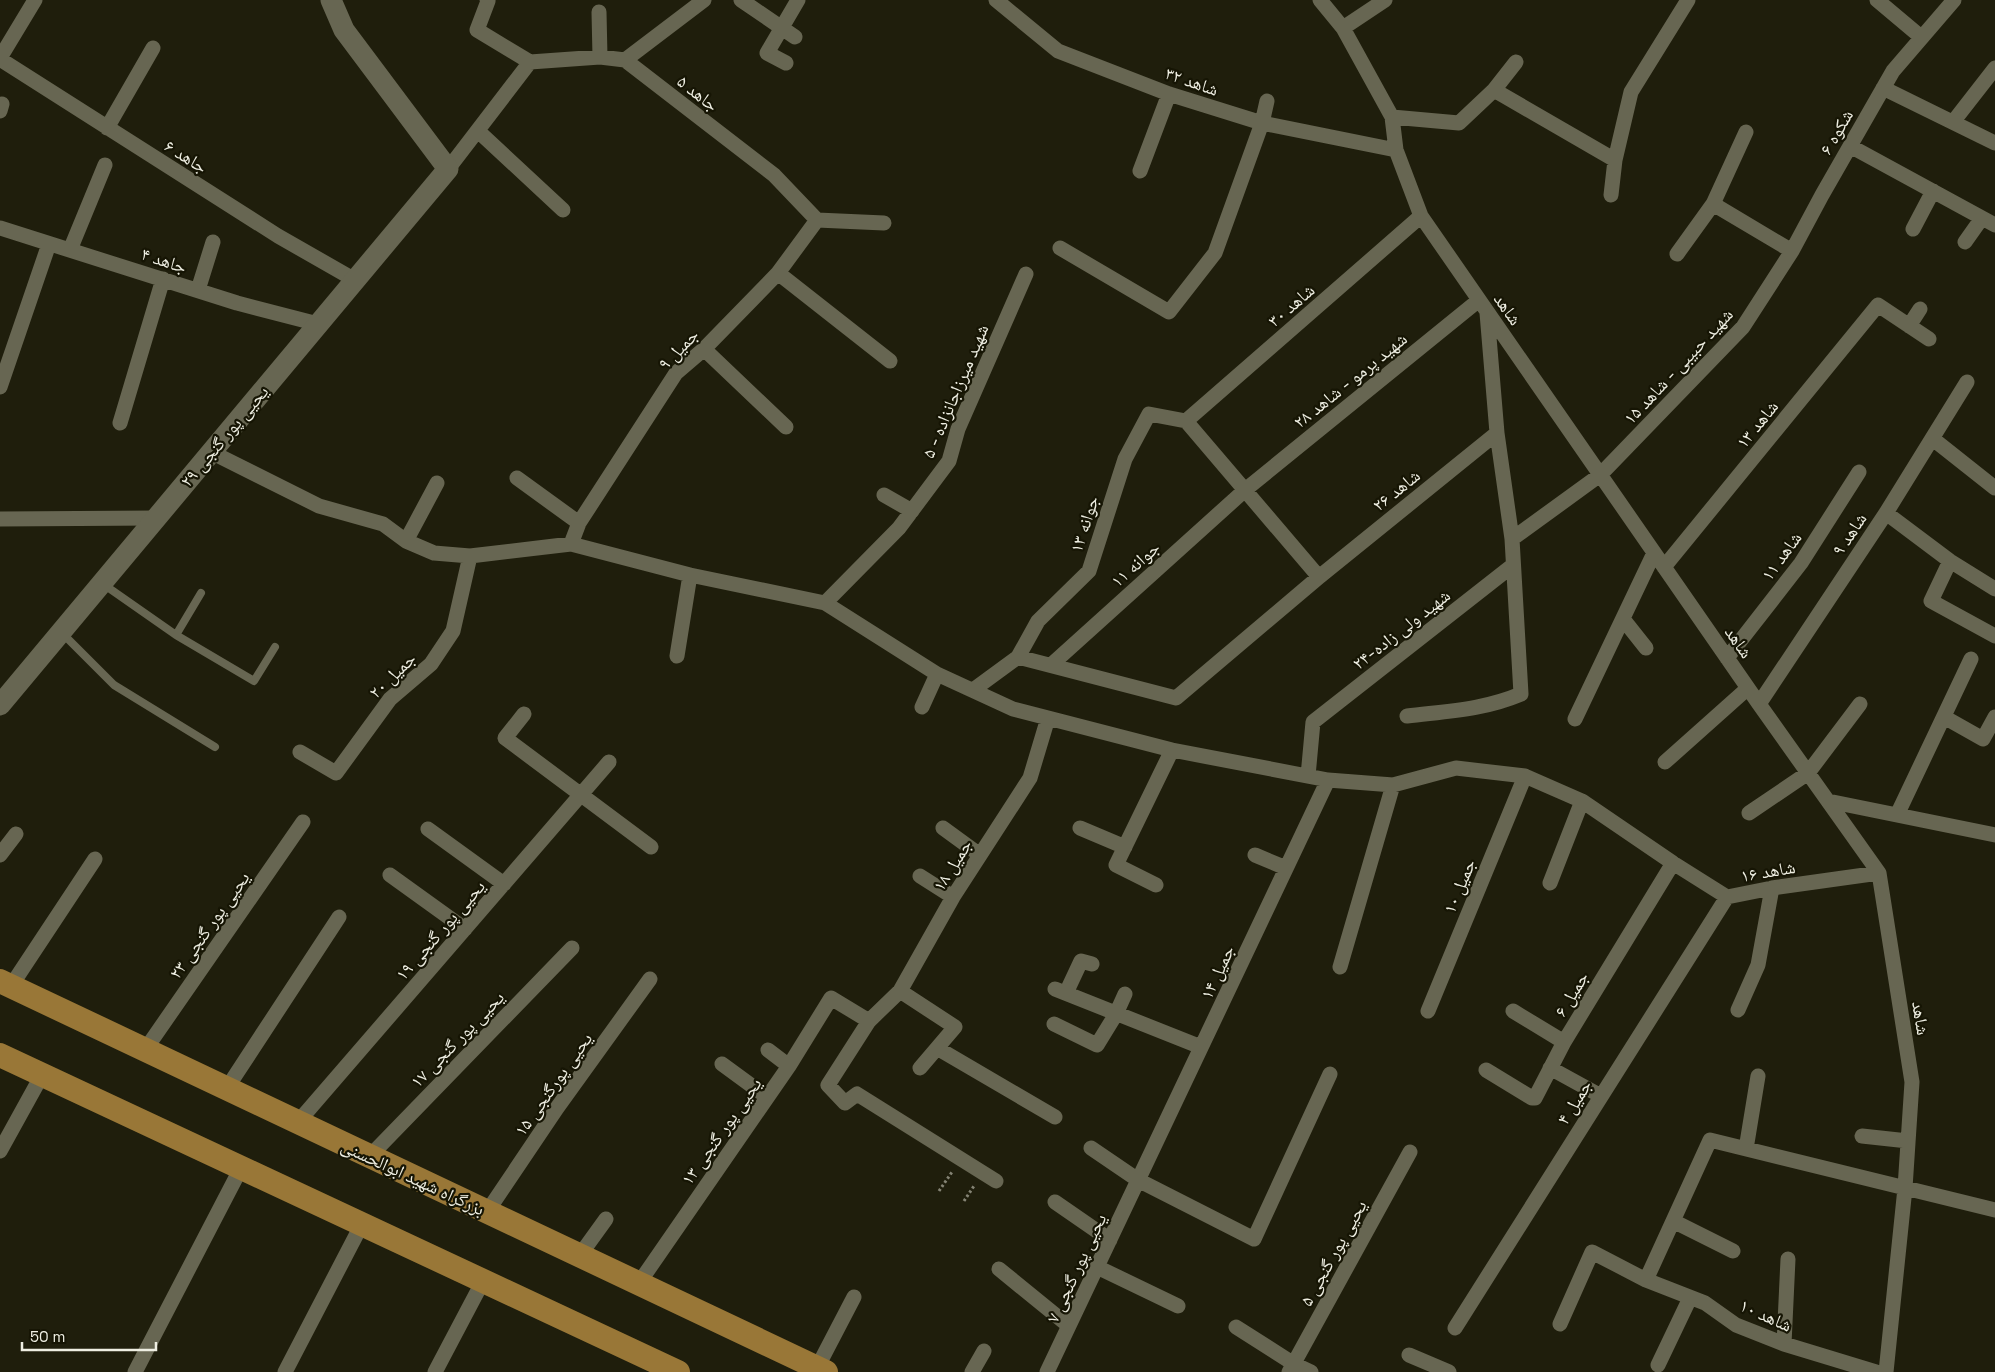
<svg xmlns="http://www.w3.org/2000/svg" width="1995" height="1372" font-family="'Space Grotesk','Noto Naskh Arabic',sans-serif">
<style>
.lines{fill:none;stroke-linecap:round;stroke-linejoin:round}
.path{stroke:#848374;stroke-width:3;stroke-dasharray:2.5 2.5;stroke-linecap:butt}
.service{stroke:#676652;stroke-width:8}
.minor{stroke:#676652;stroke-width:15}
.secondary{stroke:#676652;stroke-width:21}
.primary{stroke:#997737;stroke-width:24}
.labels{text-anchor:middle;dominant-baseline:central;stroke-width:4.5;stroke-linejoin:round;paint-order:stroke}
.street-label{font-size:18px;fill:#eeeee2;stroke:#161504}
</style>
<rect width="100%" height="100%" fill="#1f1e0c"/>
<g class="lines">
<path class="path" d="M 939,1191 L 952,1172
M 964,1201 L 974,1186"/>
<path class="service" d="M 103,584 L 176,635 L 254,681 L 275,647
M 62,633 L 114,685 L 215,747
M 176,635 L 201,593"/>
<path class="minor" d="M 487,0 L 488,1 L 477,30 L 530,62
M 741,0 L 795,37
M 996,0 L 1058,51 L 1169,94 L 1262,123 L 1396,150
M 1320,0 L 1343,28 L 1392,117 L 1396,150 L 1421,216 L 1759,704 L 1879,873 L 1912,1082 L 1905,1188 L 1886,1372
M 1877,0 L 1921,37
M 599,12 L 600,57
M 1343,28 L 1385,0
M 0,58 L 35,0
M 0,59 L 278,236 L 355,280
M 625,60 L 704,0
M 530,62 L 600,57 L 625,60 L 774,175 L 817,220
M 786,63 L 767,53 L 798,0
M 1883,88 L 1995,143
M 1494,90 L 1615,160
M 0,111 L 2,104
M 1392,117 L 1459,123 L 1494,90 L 1516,62
M 1953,122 L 1995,68
M 107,128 L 153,48
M 478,131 L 563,210
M 1850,146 L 1995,225
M 448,169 L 530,62
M 1140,171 L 1169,94
M 1611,195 L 1615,160 L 1631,92 L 1688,0
M 1713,204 L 1792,251
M 817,220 L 884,223
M 0,228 L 237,303 L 318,324
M 1913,229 L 1933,191
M 1965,242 L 1982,218
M 1060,248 L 1169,312 L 1215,253 L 1262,123 L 1267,101
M 70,250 L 105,165
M 1677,254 L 1713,204 L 1746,132
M 778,273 L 890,361
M 198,290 L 213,242
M 1909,326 L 1920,309
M 704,349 L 786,427
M 0,387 L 49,244
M 1186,421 L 1421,216
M 120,423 L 163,279
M 1933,439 L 1995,488
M 211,452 L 319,506 L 383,524 L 406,541 L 434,553 L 470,556 L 571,544 L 690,575 L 825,603 L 937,674 L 1013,709 L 1172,750 L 1328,780 L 1393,785 L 1456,768 L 1525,776 L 1582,801 L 1673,863 L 1727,897 L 1772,888 L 1879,873
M 517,478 L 579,523
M 884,495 L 912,511
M 1886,513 L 1950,561 L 1995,589
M 0,519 L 156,518
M 1512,539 L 1600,475 L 1743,327 L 1792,251 L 1822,195 L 1893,71 L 1954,0
M 406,541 L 437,483
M 571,544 L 579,523 L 676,373 L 704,349 L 778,273 L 817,220
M 1950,561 L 1931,601 L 1995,636
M 1664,567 L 1878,305 L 1929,339
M 825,603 L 899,528 L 949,461 L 958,429 L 1026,274
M 1623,619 L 1646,648
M 677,656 L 690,575
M 1018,657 L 1176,698 L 1319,577 L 1497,433
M 1727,658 L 1801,563 L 1859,472
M 1051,665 L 1245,490 L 1479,300
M 973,690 L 1018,657 L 1038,621 L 1089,571 L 1125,459 L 1149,414 L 1186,421 L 1319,577
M 1759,704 L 1886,513 L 1967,382
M 922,707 L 937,674
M 524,714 L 505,738 L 651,847
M 1407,716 C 1448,711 1483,710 1521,694 L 1512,539 L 1497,433 L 1487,313
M 1944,717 L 1983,739 L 1995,717
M 1575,719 L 1654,553
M 300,752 L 336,773 L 390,699 L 431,664 L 453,631 L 470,556
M 1665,762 L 1748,688
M 1308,776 L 1313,722 L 1512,566
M 1828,801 L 1995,835
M 1749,813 L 1808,773 L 1860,704
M 1897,815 L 1971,659
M 943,828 L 980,855
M 1080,828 L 1125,847
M 428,829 L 504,884
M 0,855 L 16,834
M 1255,855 L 1286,868
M 390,875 L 465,929
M 920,876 L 953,897
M 1550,883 L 1582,801
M 1156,885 L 1116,865 L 1172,750
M 1340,967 L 1393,785
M 11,986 L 95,859
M 1055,989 L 1201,1047
M 900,991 L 955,1027 L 920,1068
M 1066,993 L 1081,961 L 1092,964
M 1738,1010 L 1758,965 L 1772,888
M 1428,1011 L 1525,776
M 1513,1011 L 1564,1042
M 1054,1024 L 1097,1045 L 1116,1014 L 1125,994
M 937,1048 L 1055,1117
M 145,1050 L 303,822
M 768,1050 L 789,1066
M 722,1064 L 767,1097
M 1550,1068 L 1601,1096
M 1486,1070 L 1532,1098 L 1535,1098 L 1564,1042 L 1673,863
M 227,1088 L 339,917
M 298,1122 L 609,762
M 1862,1136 L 1908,1141
M 1091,1148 L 1138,1180 L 1254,1239 L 1330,1074
M 1746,1149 L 1758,1076
M 0,1151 L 42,1075
M 370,1156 L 572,948
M 996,1181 L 857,1094 L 845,1103 L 828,1085 L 869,1021 L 900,991 L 953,897 L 1030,778 L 1048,718
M 1055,1202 L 1110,1240
M 487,1212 L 557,1108 L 650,979
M 1673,1221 L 1733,1251
M 580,1255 L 606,1219
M 1097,1267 L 1178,1306
M 999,1269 L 1069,1326
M 1646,1280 L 1710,1140 L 1995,1210
M 639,1283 L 789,1066 L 831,998 L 869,1021
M 1560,1324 L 1592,1252 L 1646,1280 L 1705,1303 L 1736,1325 L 1784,1344 L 1876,1372
M 1236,1327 L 1294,1364 L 1311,1372
M 1455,1328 L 1727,897
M 1784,1344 L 1788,1259
M 1409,1355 L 1449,1372
M 1658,1365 L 1690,1298
M 817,1368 L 854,1297
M 135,1372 L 241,1168
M 285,1372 L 362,1224
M 435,1372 L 483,1281
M 972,1372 L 984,1351
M 1047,1372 L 1328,780
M 1289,1372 L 1410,1152"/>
<path class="secondary" d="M 0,705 L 448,169 L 344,30 L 331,0"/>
<path class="primary" d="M 0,981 L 826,1372
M 0,1055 L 678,1372"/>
</g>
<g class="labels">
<g class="street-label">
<text transform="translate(1192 81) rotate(19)">شاهد ۳۲</text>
<text transform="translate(698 93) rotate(38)">جاهد ۵</text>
<text transform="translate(1836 132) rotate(-60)">شکوه ۶</text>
<text transform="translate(186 156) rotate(32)">جاهد ۶</text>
<text transform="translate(164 260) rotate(18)">جاهد ۴</text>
<text transform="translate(1291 305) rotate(-41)">شاهد ۳۰</text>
<text transform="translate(1508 309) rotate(55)">شاهد</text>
<text transform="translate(678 349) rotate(-46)">جمیل ۹</text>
<text transform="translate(1678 366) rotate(-47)">شهید حبیبی - شاهد ۱۵</text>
<text transform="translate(1350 380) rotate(-39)">شهید پرمو - شاهد ۲۸</text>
<text transform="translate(955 391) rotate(-67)">شهید میرزاجانزاده - ۵</text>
<text transform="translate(1757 424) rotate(-51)">شاهد ۱۳</text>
<text transform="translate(224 436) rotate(-50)">یحیی پور گنجی ۲۹</text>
<text transform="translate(1396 490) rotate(-39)">شاهد ۲۶</text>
<text transform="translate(1084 524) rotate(-72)">جوانه ۱۳</text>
<text transform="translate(1849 534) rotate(-56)">شاهد ۹</text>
<text transform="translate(1781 556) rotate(-54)">شاهد ۱۱</text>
<text transform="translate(1135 564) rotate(-42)">جوانه ۱۱</text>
<text transform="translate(1401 629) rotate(-38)">شهید ولی زاده-۲۴</text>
<text transform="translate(1739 642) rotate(55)">شاهد</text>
<text transform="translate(392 675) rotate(-44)">جمیل ۲۰</text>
<text transform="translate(952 865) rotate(-58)">جمیل ۱۸</text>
<text transform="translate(1768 871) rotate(-10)">شاهد ۱۶</text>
<text transform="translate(1459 886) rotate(-67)">جمیل ۱۰</text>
<text transform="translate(209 925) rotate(-55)">یحیی پور گنجی ۲۳</text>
<text transform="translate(440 930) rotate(-49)">یحیی پور گنجی ۱۹</text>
<text transform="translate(1217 972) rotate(-65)">جمیل ۱۴</text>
<text transform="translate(1571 994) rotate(-59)">جمیل ۶</text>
<text transform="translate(1921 1018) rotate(81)">شاهد</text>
<text transform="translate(457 1039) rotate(-46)">یحیی پور گنجی ۱۷</text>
<text transform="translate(553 1084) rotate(-55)">یحیی پورگنجی ۱۵</text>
<text transform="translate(1574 1102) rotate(-58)">جمیل ۴</text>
<text transform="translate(721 1131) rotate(-55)">یحیی پور گنجی ۱۳</text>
<text transform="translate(413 1177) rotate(25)">بزرگراه شهید ابوالحسنی</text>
<text transform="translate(1333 1253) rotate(-61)">یحیی پور گنجی ۵</text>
<text transform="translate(1076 1268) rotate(-65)">یحیی پور گنجی ۷</text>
<text transform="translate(1766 1315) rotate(24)">شاهد ۱۰</text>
</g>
</g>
<path d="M22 1342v8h134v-8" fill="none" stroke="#eeeee2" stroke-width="2.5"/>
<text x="30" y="1342" font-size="15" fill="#eeeee2" stroke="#161504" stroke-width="4" paint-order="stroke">50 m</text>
</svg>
